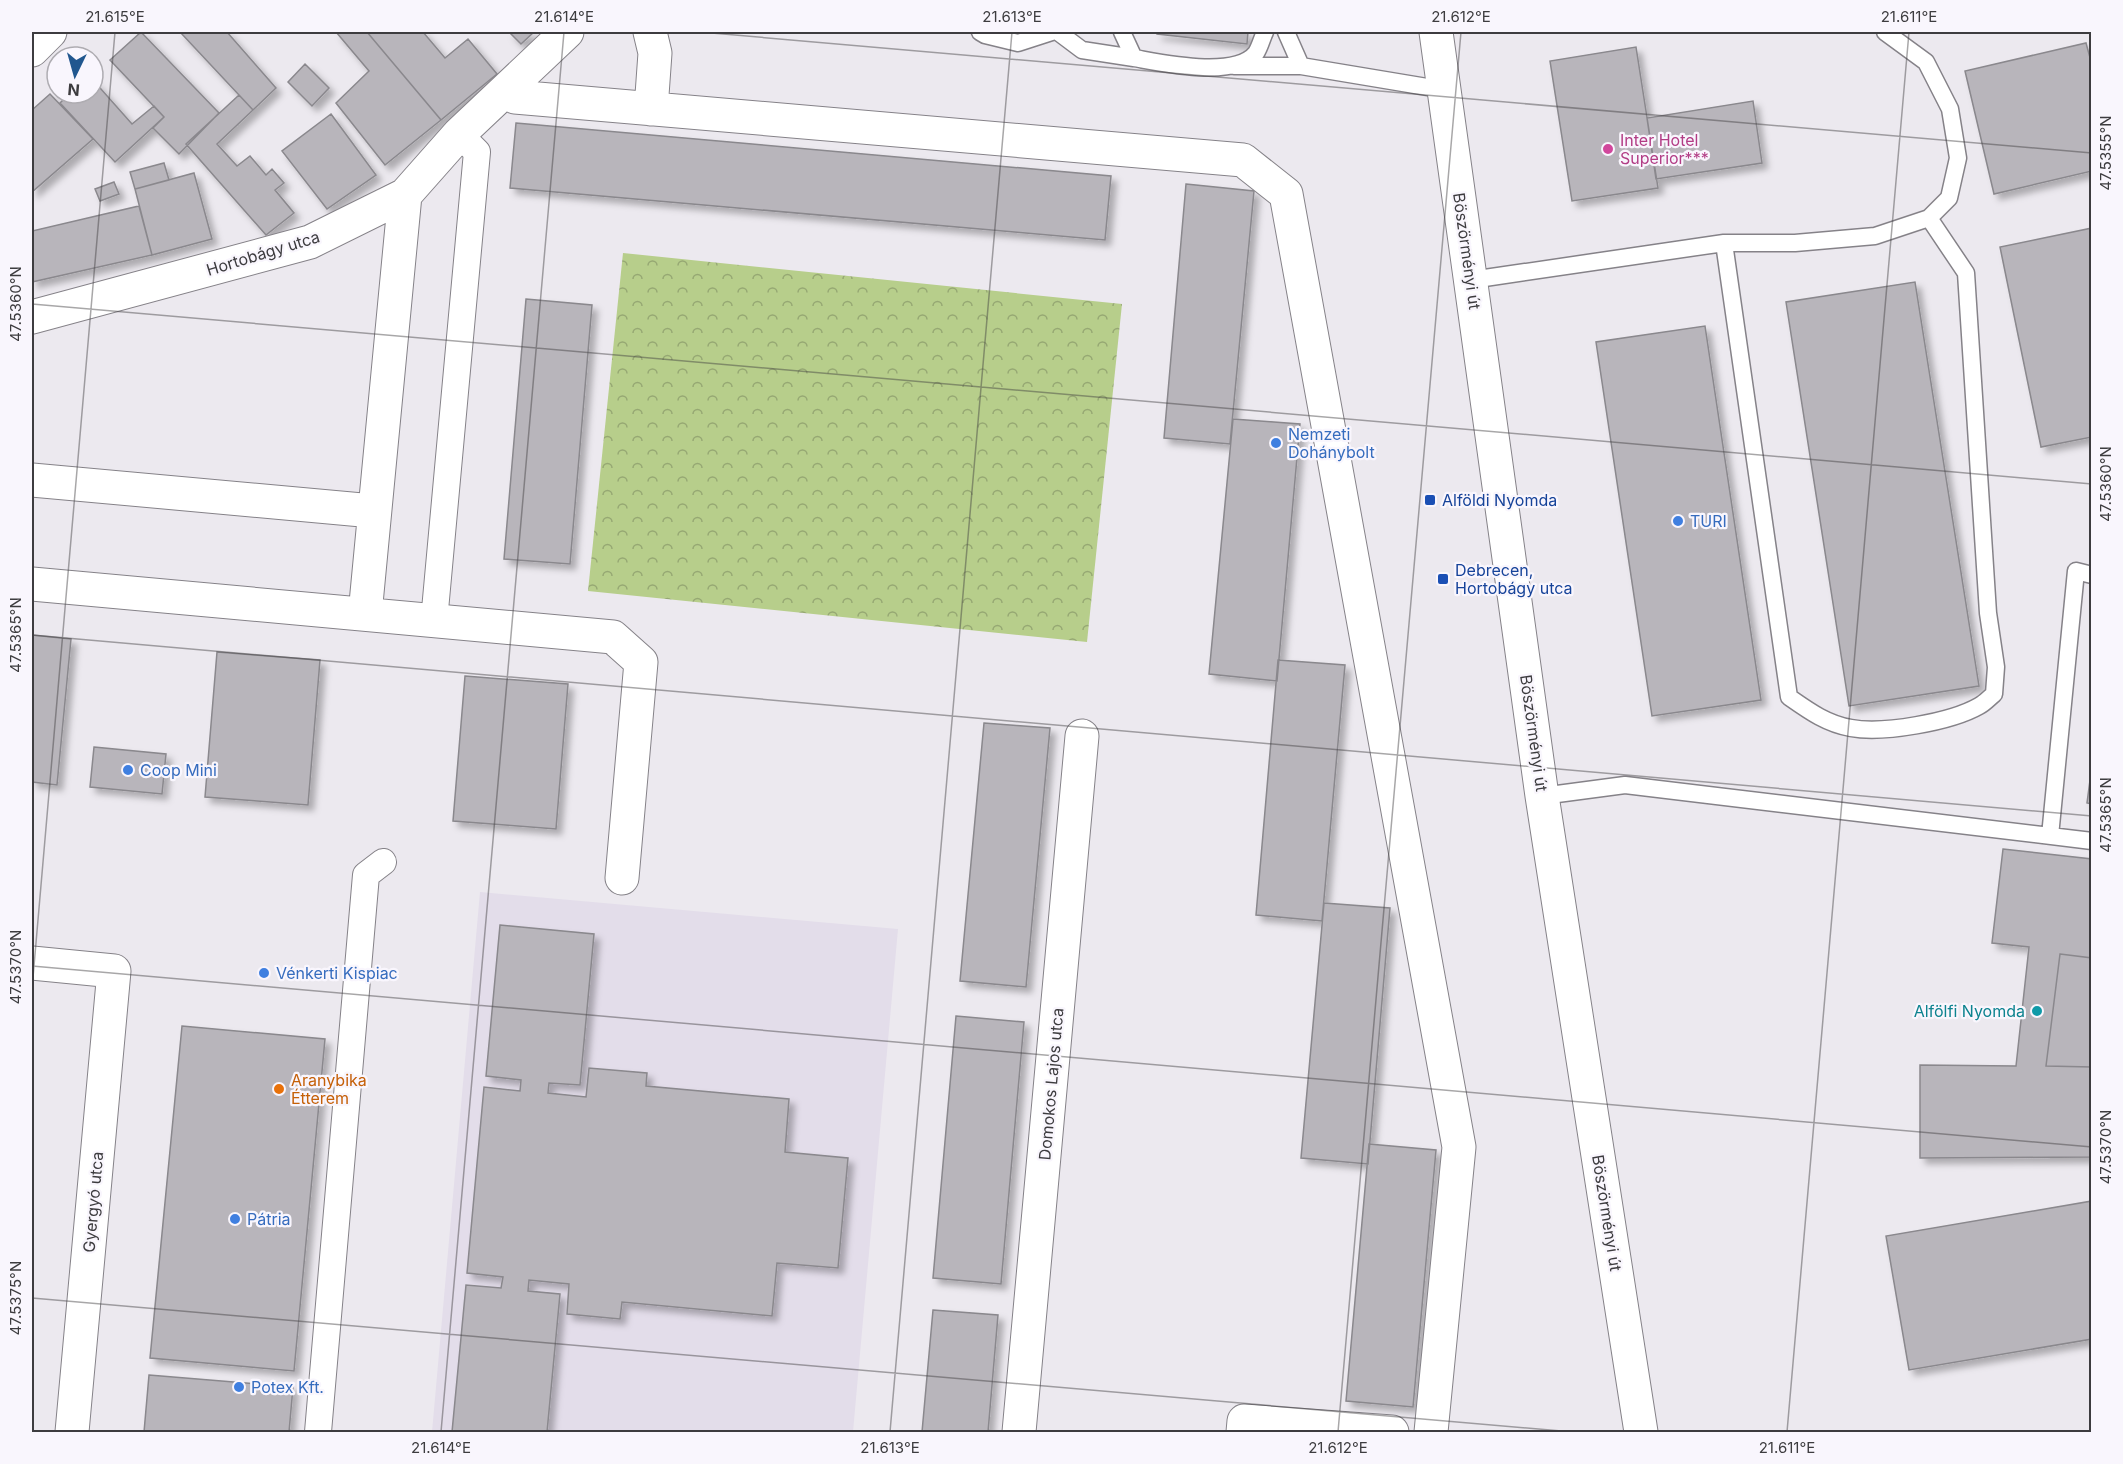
<svg xmlns="http://www.w3.org/2000/svg" width="2123" height="1464" font-family="Inter,sans-serif">
<style>
.built{fill:#e3ddea}
.park{fill:url(#park-crowns)}
.building{fill:#b8b5bb;stroke:#8a888d;stroke-width:1.5;filter:url(#shadow)}
.lines{fill:none;stroke-linecap:round;stroke-linejoin:round}
.service-casing{stroke:#858288;stroke-width:19}
.pedestrian-casing{stroke:#858288;stroke-width:28}
.minor-casing{stroke:#858288;stroke-width:35}
.primary-casing{stroke:#858288;stroke-width:35}
.service{stroke:#fff;stroke-width:16}
.pedestrian{stroke:#fff;stroke-width:26}
.minor{stroke:#fff;stroke-width:33}
.primary{stroke:#fff;stroke-width:33}
.ticks{fill:none;stroke:#3d3c3f;stroke-width:1.5;stroke-opacity:0.45}
.hotel-dot{fill:#d1479c;stroke:#f9f6fd;stroke-width:2}
.shop-dot{fill:#3f7fe0;stroke:#f9f6fd;stroke-width:2}
.transit-dot{fill:#1a4fb4;stroke:#f9f6fd;stroke-width:2}
.culture-dot{fill:#0f9aa8;stroke:#f9f6fd;stroke-width:2}
.food-dot{fill:#e8710a;stroke:#f9f6fd;stroke-width:2}
.labels{text-anchor:middle;dominant-baseline:central;stroke-width:4.5;stroke-linejoin:round;paint-order:stroke}
.hotel-label{font-size:16px;fill:#b23c85;stroke:#f9f6fd;text-anchor:start}
.street-label{font-size:16px;fill:#3d3c3f;stroke:#f9f6fd}
.shop-label{font-size:16px;fill:#366cbe;stroke:#f9f6fd;text-anchor:start}
.transit-label{font-size:16px;fill:#164399;stroke:#f9f6fd;text-anchor:start}
.culture-label{font-size:16px;fill:#0d838f;stroke:#f9f6fd;text-anchor:end}
.food-label{font-size:16px;fill:#c56008;stroke:#f9f6fd;text-anchor:start}
.neatline{fill:none;stroke:#3d3c3f;stroke-width:2}
.ticks-label{font-size:15px;text-anchor:middle;fill:#3d3c3f}
</style>
<defs>
<pattern id="park-crowns" width="20" height="18" patternUnits="userSpaceOnUse" patternTransform="scale(1.5)"><rect width="20" height="18" fill="#b7ce8b"/><path d="M2 6a3 3 0 1 1 6 0M12 15a3 3 0 1 1 6 0" fill="none" stroke="#96a873"/></pattern>
<filter id="shadow"><feDropShadow dx="5.5" dy="5.5" stdDeviation="3" flood-color="#0004"/></filter>
</defs>
<rect width="100%" height="100%" fill="#ece9ef"/>
<path class="built" d="M 480,892 L 898,929 L 853,1432 L 432,1432 Z"/>
<path class="park" d="M 623,253 L 1122,304 L 1087,642 L 588,591 Z"/>
<path class="building" d="M 141,32 L 219,113 L 179,154 L 153,128 L 164,117 L 110,60 Z
M 180,32 L 227,32 L 276,88 L 253,110 Z
M 336,32 L 367,32 L 441,120 L 385,165 L 336,103 L 369,71 Z
M 367,32 L 423,32 L 445,58 L 468,39 L 497,74 L 441,120 Z
M 509,32 L 534,32 L 521,44 Z
M 1157,32 L 1248,32 L 1247,44 L 1157,34 Z
M 2086,43 L 2092,65 L 2092,171 L 1994,194 L 1965,71 Z
M 1636,47 L 1658,188 L 1572,201 L 1550,61 Z
M 305,64 L 329,88 L 312,106 L 288,82 Z
M 93,80 L 132,124 L 154,106 L 164,117 L 115,162 L 60,103 L 70,93 L 93,93 Z
M 50,94 L 93,139 L 32,192 L 32,110 Z
M 239,95 L 253,110 L 217,144 L 237,166 L 250,156 L 266,175 L 272,169 L 284,183 L 275,190 L 294,213 L 266,235 L 186,144 Z
M 1753,101 L 1762,163 L 1656,179 L 1647,118 Z
M 331,114 L 376,175 L 327,209 L 282,151 Z
M 516,123 L 1111,176 L 1105,240 L 510,188 Z
M 164,163 L 169,180 L 135,189 L 130,172 Z
M 194,173 L 212,239 L 152,255 L 135,189 Z
M 114,182 L 119,194 L 100,201 L 95,189 Z
M 1186,184 L 1254,191 L 1230,444 L 1164,438 Z
M 139,206 L 152,255 L 32,282 L 32,231 Z
M 2092,228 L 2092,437 L 2041,447 L 2000,247 Z
M 1915,282 L 1979,686 L 1849,706 L 1786,302 Z
M 526,299 L 592,305 L 570,564 L 504,559 Z
M 1705,326 L 1761,700 L 1652,716 L 1596,342 Z
M 1233,419 L 1300,424 L 1277,681 L 1209,674 Z
M 32,635 L 71,639 L 57,785 L 32,782 Z
M 217,652 L 320,660 L 308,805 L 205,797 Z
M 1278,660 L 1345,665 L 1322,921 L 1256,915 Z
M 465,676 L 568,684 L 556,829 L 453,821 Z
M 984,723 L 1050,728 L 1026,987 L 960,981 Z
M 94,747 L 166,754 L 162,794 L 90,787 Z
M 2092,765 L 2092,804 L 2087,803 Z
M 2003,849 L 2092,859 L 2092,958 L 2060,954 L 2046,1066 L 2092,1067 L 2092,1157 L 1920,1158 L 1920,1065 L 2016,1066 L 2029,947 L 1992,943 Z
M 1324,903 L 1390,908 L 1368,1164 L 1301,1158 Z
M 500,925 L 594,934 L 580,1085 L 549,1083 L 548,1093 L 586,1097 L 589,1068 L 647,1073 L 646,1086 L 789,1099 L 785,1152 L 848,1158 L 838,1268 L 777,1263 L 772,1316 L 622,1302 L 620,1319 L 567,1314 L 569,1284 L 529,1280 L 528,1291 L 560,1294 L 547,1432 L 452,1432 L 466,1285 L 501,1288 L 503,1277 L 467,1273 L 484,1087 L 520,1091 L 521,1080 L 486,1076 Z
M 2060,954 L 2092,958 L 2092,1067 L 2046,1066 Z
M 956,1016 L 1024,1022 L 1001,1284 L 933,1278 Z
M 182,1026 L 325,1039 L 294,1371 L 150,1358 Z
M 1369,1144 L 1436,1150 L 1413,1407 L 1346,1401 Z
M 2092,1201 L 2092,1339 L 1909,1370 L 1886,1236 Z
M 933,1310 L 998,1315 L 988,1432 L 922,1432 Z
M 149,1375 L 293,1387 L 289,1432 L 144,1432 Z"/>
<g class="lines">
<g class="service-casing">
<path id="service" d="M 980,32 L 985,35 L 1018,43 L 1052,32
M 1058,32 L 1082,50 L 1134,58
M 1122,32 L 1134,58 C 1163,63 1235,79 1256,53 C 1260,47 1262,38 1265,32
M 1286,32 L 1301,66
M 1234,66 L 1301,66 L 1445,90
M 1724,243 L 1789,697 C 1809,711 1827,724 1851,728 C 1883,734 1951,722 1979,706 C 1985,703 1989,698 1994,694 L 1996,667 L 1988,613 L 1966,273 L 1929,218
M 1471,280 L 1724,243 L 1795,243 L 1875,236 L 1929,218 L 1949,198 L 1958,158 L 1950,109 L 1926,62 L 1885,32
M 1542,796 L 1625,785 L 2092,841
M 2050,836 L 2076,571 L 2092,575"/>
</g>
<g class="pedestrian-casing">
<path id="pedestrian" d="M 434,621 L 477,152 L 459,134
M 318,1432 L 366,875 L 383,862"/>
</g>
<g class="minor-casing">
<path id="minor" d="M 650,32 L 655,53 L 651,109
M 32,50 L 50,32
M 515,97 L 1243,160 L 1286,194 L 1459,1147 L 1431,1432
M 32,317 L 310,242 L 405,195 L 459,134 L 567,32
M 32,480 L 373,511
M 32,584 L 613,637 L 641,662 L 622,878
M 365,614 L 405,195
M 32,963 L 114,971 L 72,1432
M 1019,1432 L 1082,736
M 1243,1432 L 1244,1421 L 1392,1432"/>
</g>
<g class="primary-casing">
<path id="primary" d="M 1436,32 L 1542,796 L 1641,1432"/>
</g>
<use href="#service" class="service"/>
<use href="#pedestrian" class="pedestrian"/>
<use href="#minor" class="minor"/>
<use href="#primary" class="primary"/>
</g>
<path class="ticks" d="M 700,32 L 2092,153M 32,304 L 2092,484M 32,635 L 2092,816M 32,966 L 2092,1147M 32,989 L 115,32M 32,1298 L 1573,1432M 441,1432 L 564,32M 890,1432 L 1012,32M 1338,1432 L 1461,32M 1787,1432 L 1909,32"/>
<circle class="hotel-dot" cx="1608" cy="149" r="6"/>
<g class="shop-dot">
<circle cx="1276" cy="443" r="6"/>
<circle cx="1678" cy="521" r="6"/>
<circle cx="128" cy="770" r="6"/>
<circle cx="264" cy="973" r="6"/>
<circle cx="235" cy="1219" r="6"/>
<circle cx="239" cy="1387" r="6"/>
</g>
<g class="transit-dot">
<rect x="1424" y="494" width="12" height="12" rx="3"/>
<rect x="1437" y="573" width="12" height="12" rx="3"/>
</g>
<circle class="culture-dot" cx="2037" cy="1011" r="6"/>
<circle class="food-dot" cx="279" cy="1089" r="6"/>
<g class="labels">
<g class="hotel-label">
<text x="1620" y="140">Inter Hotel<tspan x="1620" dy="18">Superior***</tspan></text>
</g>
<g class="street-label">
<text transform="translate(1467 251) rotate(82)">Böszörményi út</text>
<text transform="translate(263 253) rotate(-17)">Hortobágy utca</text>
<text transform="translate(1534 733) rotate(82)">Böszörményi út</text>
<text transform="translate(1051 1084) rotate(-85)">Domokos Lajos utca</text>
<text transform="translate(93 1202) rotate(-85)">Gyergyó utca</text>
<text transform="translate(1607 1213) rotate(81)">Böszörményi út</text>
</g>
<g class="shop-label">
<text x="1288" y="434">Nemzeti<tspan x="1288" dy="18">Dohánybolt</tspan></text>
<text x="1690" y="521">TURI</text>
<text x="140" y="770">Coop Mini</text>
<text x="276" y="973">Vénkerti Kispiac</text>
<text x="247" y="1219">Pátria</text>
<text x="251" y="1387">Potex Kft.</text>
</g>
<g class="transit-label">
<text x="1442" y="500">Alföldi Nyomda</text>
<text x="1455" y="570">Debrecen,<tspan x="1455" dy="18">Hortobágy utca</tspan></text>
</g>
<g class="culture-label">
<text x="2025" y="1011">Alfölfi Nyomda</text>
</g>
<g class="food-label">
<text x="291" y="1080">Aranybika<tspan x="291" dy="18">Étterem</tspan></text>
</g>
</g>
<rect width="2123" height="1464" fill="none" stroke="#f9f6fd" stroke-width="66"/>
<g transform="translate(75 75) rotate(185)"><circle r="28" fill="#f9f6fd" stroke="#aeacb1" stroke-width="1.5"/>
<path d="M0-4.5L10 22L0 15L-10 22Z" fill="#21578f"/>
<text y="-9" font-size="16" font-weight="bold" text-anchor="middle" fill="#3d3c3f">N</text>
</g>
<rect x="33" y="33" width="2057" height="1398" class="neatline"/>
<g class="ticks-label">
<text x="115" y="22">21.615°E</text>
<text x="564" y="22">21.614°E</text>
<text x="1012" y="22">21.613°E</text>
<text x="1461" y="22">21.612°E</text>
<text x="1909" y="22">21.611°E</text>
<text transform="translate(2106 153) rotate(-90)" y="5">47.5355°N</text>
<text transform="translate(16 304) rotate(-90)" y="5">47.5360°N</text>
<text transform="translate(2106 484) rotate(-90)" y="5">47.5360°N</text>
<text transform="translate(16 635) rotate(-90)" y="5">47.5365°N</text>
<text transform="translate(2106 815) rotate(-90)" y="5">47.5365°N</text>
<text transform="translate(16 967) rotate(-90)" y="5">47.5370°N</text>
<text transform="translate(2106 1147) rotate(-90)" y="5">47.5370°N</text>
<text transform="translate(16 1298) rotate(-90)" y="5">47.5375°N</text>
<text x="441" y="1453">21.614°E</text>
<text x="890" y="1453">21.613°E</text>
<text x="1338" y="1453">21.612°E</text>
<text x="1787" y="1453">21.611°E</text>
</g>
</svg>
